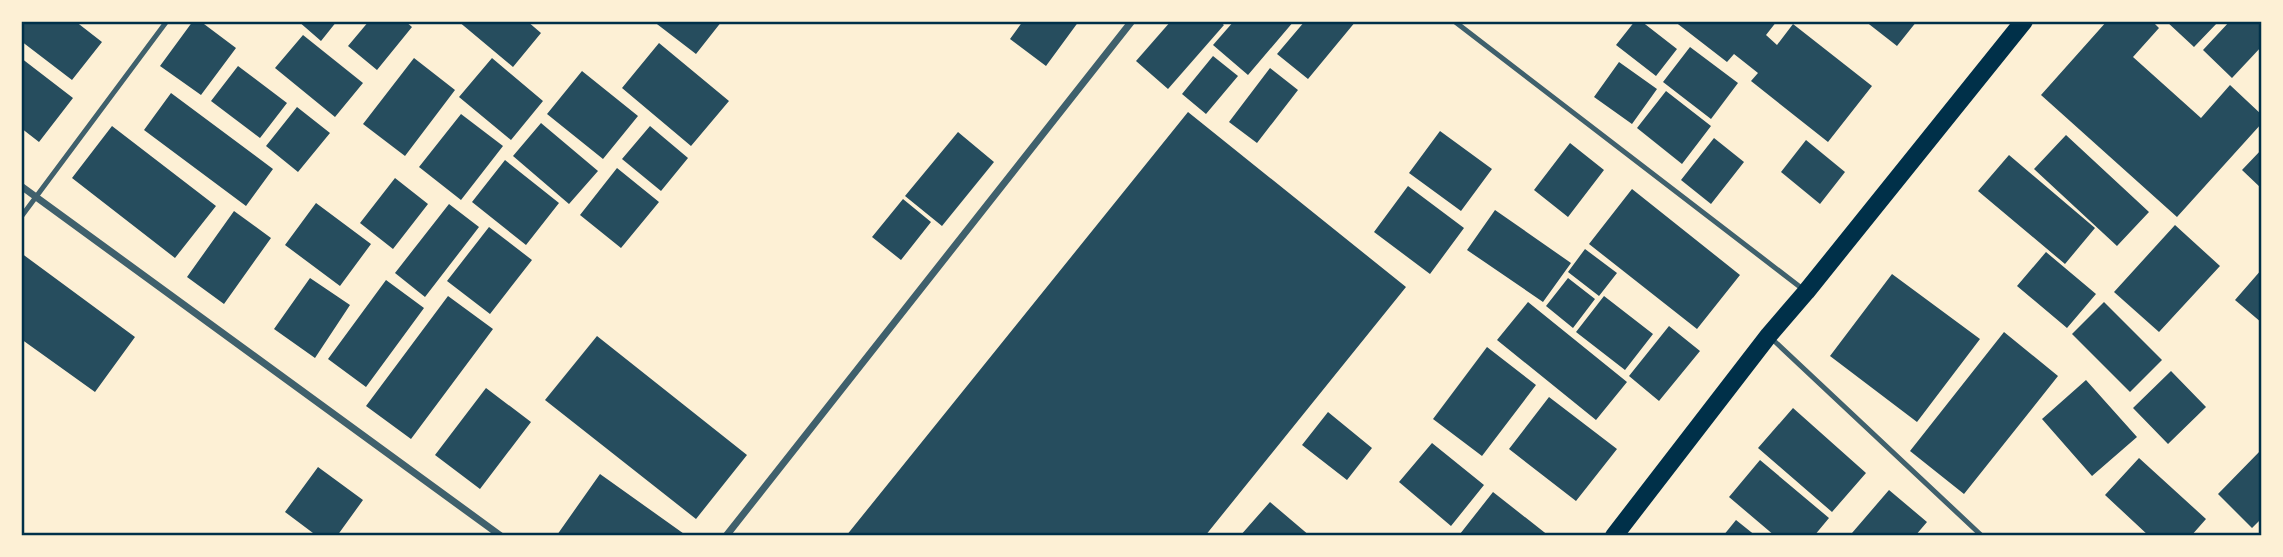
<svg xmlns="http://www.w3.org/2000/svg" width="2283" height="557" font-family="Overpass,sans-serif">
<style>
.building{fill:#264d5e}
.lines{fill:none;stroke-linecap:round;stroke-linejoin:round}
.service{stroke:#3f606c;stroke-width:5}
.minor{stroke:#3f606c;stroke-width:7}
.primary{stroke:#003049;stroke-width:18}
.neatline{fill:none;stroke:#003049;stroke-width:2.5}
</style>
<rect width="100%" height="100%" fill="#fdf0d5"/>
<path class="building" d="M 21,21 L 75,21 L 102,42 L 72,80 L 21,41 Z
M 193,21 L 200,21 L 236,48 L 201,95 L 160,66 Z
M 298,21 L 337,21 L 321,41 Z
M 369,21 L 405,21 L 412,27 L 377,70 L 348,46 Z
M 458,21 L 527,21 L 541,33 L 513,67 Z
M 653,21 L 722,21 L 696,54 Z
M 1023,21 L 1079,21 L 1046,66 L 1010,39 Z
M 1171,21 L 1219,21 L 1224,25 L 1168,89 L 1136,61 Z
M 1234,21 L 1294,21 L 1248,75 L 1213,45 Z
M 1305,21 L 1356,21 L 1308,79 L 1277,54 Z
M 1635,21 L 1641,21 L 1677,49 L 1656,76 L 1616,45 Z
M 1674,21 L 1777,21 L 1766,35 L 1777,45 L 1793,24 L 1872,86 L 1828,142 L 1751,81 L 1758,73 L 1734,54 L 1727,62 Z
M 1865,21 L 1917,21 L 1897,46 Z
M 2107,21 L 2152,21 L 2159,28 L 2133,57 L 2201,118 L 2230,85 L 2262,115 L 2262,123 L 2177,217 L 2041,95 Z
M 2166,21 L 2219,21 L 2194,47 Z
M 2230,21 L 2262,21 L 2262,46 L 2232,78 L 2203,50 Z
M 303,35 L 363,83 L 335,117 L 275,68 Z
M 659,43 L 729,101 L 691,146 L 622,88 Z
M 1690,47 L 1738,83 L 1711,119 L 1663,82 Z
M 1213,56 L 1238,76 L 1206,114 L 1182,94 Z
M 21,58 L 73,98 L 39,142 L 21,128 Z
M 414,58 L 455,90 L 405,156 L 363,124 Z
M 492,58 L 543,101 L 511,140 L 459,97 Z
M 1619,62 L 1657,89 L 1632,124 L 1594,97 Z
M 238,66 L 287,103 L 260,138 L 211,101 Z
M 1270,68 L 1298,90 L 1257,143 L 1229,122 Z
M 582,71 L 638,116 L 603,159 L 547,114 Z
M 1666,91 L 1711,126 L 1682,164 L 1637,128 Z
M 171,93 L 273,169 L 246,206 L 144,130 Z
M 297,107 L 330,133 L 298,172 L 266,146 Z
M 1188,112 L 1406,287 L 1205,536 L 846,536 Z
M 461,114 L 503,146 L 461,200 L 419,167 Z
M 541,123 L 598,171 L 569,204 L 513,156 Z
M 112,126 L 216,206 L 175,258 L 72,178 Z
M 650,126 L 688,158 L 661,191 L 622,159 Z
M 1440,131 L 1492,169 L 1461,211 L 1409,173 Z
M 958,132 L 994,162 L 942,226 L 905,196 Z
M 2066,135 L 2149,212 L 2117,246 L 2034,169 Z
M 1714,138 L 1744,162 L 1711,204 L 1681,180 Z
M 1806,140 L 1845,172 L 1820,204 L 1781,172 Z
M 1570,143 L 1604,170 L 1568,217 L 1534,190 Z
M 2262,149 L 2262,189 L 2242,170 Z
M 2009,155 L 2095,228 L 2065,264 L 1978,191 Z
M 505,160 L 559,203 L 526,245 L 472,202 Z
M 617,168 L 659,202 L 621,248 L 580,215 Z
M 395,178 L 428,204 L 393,249 L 360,223 Z
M 1408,186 L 1464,228 L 1430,274 L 1374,232 Z
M 1632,189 L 1740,275 L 1697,329 L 1589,244 Z
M 903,199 L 931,222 L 901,260 L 872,237 Z
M 316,203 L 371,244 L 340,286 L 285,245 Z
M 449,204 L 479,227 L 425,297 L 395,273 Z
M 1495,210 L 1571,263 L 1543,302 L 1467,250 Z
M 234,211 L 271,238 L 224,304 L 187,277 Z
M 2175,225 L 2220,266 L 2159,332 L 2114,292 Z
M 489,227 L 532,260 L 490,314 L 447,281 Z
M 1585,249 L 1617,273 L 1599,296 L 1568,272 Z
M 2046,252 L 2096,294 L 2067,328 L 2017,286 Z
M 21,253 L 135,337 L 95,392 L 21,339 Z
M 2262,269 L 2262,323 L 2235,300 Z
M 1892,274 L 1980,339 L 1917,422 L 1830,356 Z
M 310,278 L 350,305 L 315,358 L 274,329 Z
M 1568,278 L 1595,299 L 1573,328 L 1546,306 Z
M 386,280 L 424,308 L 366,387 L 328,359 Z
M 448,296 L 493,329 L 411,439 L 366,406 Z
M 1604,296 L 1653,334 L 1625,370 L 1576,332 Z
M 1528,302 L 1627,382 L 1596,420 L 1497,340 Z
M 2104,302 L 2162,360 L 2130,392 L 2072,334 Z
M 1669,326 L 1700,351 L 1659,401 L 1629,376 Z
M 2004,332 L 2058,376 L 1964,494 L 1910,451 Z
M 597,336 L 747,455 L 696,519 L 545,400 Z
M 1487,347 L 1536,385 L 1482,456 L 1433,419 Z
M 2171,371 L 2206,407 L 2168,444 L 2133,408 Z
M 2086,380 L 2137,437 L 2092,476 L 2042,419 Z
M 486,388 L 531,422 L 480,489 L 435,455 Z
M 1549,397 L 1617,449 L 1576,501 L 1509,449 Z
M 1793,408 L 1866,473 L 1832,512 L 1758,448 Z
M 1328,412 L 1372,448 L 1347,480 L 1302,445 Z
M 1432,443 L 1484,485 L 1451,526 L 1399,482 Z
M 2262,449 L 2262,518 L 2252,528 L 2218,494 Z
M 2139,458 L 2206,519 L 2191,536 L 2149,536 L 2105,495 Z
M 1760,460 L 1829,518 L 1814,536 L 1775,536 L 1729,497 Z
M 318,467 L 363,500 L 337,536 L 317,536 L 285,512 Z
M 600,474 L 687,536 L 557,535 Z
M 1889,490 L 1927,522 L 1915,536 L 1855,536 L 1852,533 Z
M 1493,492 L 1549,536 L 1464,536 L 1460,534 Z
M 1270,502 L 1310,536 L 1240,536 Z
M 1736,520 L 1756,536 L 1723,536 Z"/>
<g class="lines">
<path class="service" d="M 1454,21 L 1804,290
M 21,217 L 167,21
M 1770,337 L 1982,536"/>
<path class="minor" d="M 21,186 L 501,536
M 726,536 L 1132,21"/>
<path class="primary" d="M 1614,536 L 1769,335 L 1806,292 L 2024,21"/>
</g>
<rect width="2283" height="557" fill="none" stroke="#fdf0d5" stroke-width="46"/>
<rect x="23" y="23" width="2237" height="511" class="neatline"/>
</svg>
